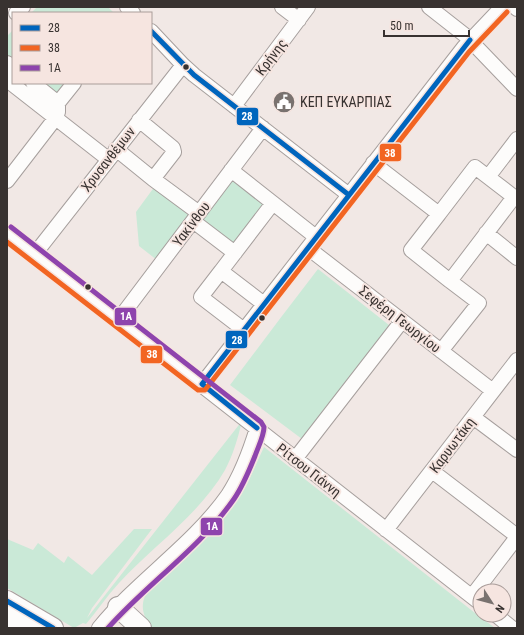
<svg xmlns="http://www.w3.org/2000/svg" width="524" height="635" font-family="'Roboto Condensed',sans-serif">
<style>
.green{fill:#cae9d7}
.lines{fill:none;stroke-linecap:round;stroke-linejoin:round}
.minor-casing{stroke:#a69f9d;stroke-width:16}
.highway-casing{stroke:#a69f9d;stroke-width:22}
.minor{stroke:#fdfcfb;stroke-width:14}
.highway{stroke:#fdfcfb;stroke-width:20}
.bus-1-casing{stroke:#f6e5e0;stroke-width:8}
.bus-2-casing{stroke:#f6e5e0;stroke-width:8}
.bus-3-casing{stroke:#f6e5e0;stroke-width:8}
.bus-1{stroke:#0065bd;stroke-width:5}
.bus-2{stroke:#f26522;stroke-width:5}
.bus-3{stroke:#8e44ad;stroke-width:5}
.bus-dot{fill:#383230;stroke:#f6e5e0;stroke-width:1.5}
.labels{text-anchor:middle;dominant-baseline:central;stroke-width:4;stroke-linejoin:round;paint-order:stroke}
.street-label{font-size:14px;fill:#383230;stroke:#f6e5e0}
.poi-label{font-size:14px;fill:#383230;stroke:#f6e5e0;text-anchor:start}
.line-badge{stroke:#f6e5e0;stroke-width:1.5}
.badge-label{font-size:11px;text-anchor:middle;font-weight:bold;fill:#fff}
</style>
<rect width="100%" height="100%" fill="#f1e8e5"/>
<path class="green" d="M 37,7 L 108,7 L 114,13 L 31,13 Z
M 13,30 L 13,59 L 7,55 L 7,36 Z
M 43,83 L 66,83 L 57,94 Z
M 233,176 L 268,203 L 235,248 L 199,221 Z
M 155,186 L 192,214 L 157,260 L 139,246 L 136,212 Z
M 318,269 L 394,329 L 359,374 L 354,371 L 346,381 L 349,384 L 331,407 L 327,405 L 321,413 L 324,416 L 302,439 L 230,385 L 282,316 L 294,325 L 282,316 Z
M 242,421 C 238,438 233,455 225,470 C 199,515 153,546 119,583 C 107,596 97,611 86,624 L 83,623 L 74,628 L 7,588 L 7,539 L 33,550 L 38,543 L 64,563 L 68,556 L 92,575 L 134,529 L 152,529 L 92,608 L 87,618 Z
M 264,447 L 475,613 L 495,628 L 152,628 C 144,618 140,608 145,596 L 215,527 L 230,510 L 247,484 Z"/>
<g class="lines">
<g class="minor-casing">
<path id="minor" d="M 127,7 L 133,13
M 282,7 L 299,20
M 429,7 L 466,36 L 517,89
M 515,7 L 517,9
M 16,13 L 23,7
M 151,31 L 183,65 L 194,75 L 349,195
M 7,63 L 13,68
M 7,80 L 108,159
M 33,83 L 58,103
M 58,103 L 74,83
M 234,106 L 308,7
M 139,120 L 173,148 L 174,152 L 153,179 L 199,213
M 116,149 L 153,179
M 373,163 L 439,214 L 475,167 L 488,177 L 517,139
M 231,170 L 316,237
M 7,181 L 54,120 L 58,112 L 58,103
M 439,214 L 411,250 L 450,281
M 193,221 L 235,253
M 7,233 L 480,603
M 486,233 L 517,258
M 308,248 L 493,391
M 34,255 L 183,65
M 221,271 L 201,297 L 244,330
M 264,304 L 221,271 L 273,203
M 119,319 L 263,128
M 441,351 L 479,303 L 450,281 L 514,197 L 488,177
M 202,384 L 464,47 L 502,7
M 473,417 L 517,450
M 295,459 L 402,321
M 432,471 L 517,536
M 386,530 L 517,360
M 472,596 L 517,537
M 496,615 L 512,628
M 99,628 C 138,580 193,545 228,495 C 241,475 250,451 257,428"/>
</g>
<g class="highway-casing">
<path id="highway" d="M 7,601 L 53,628
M 118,607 L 141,628
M 7,620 L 22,628"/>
</g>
<use href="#minor" class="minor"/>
<use href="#highway" class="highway"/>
<g class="bus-1-casing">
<path id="bus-1" d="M 151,31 L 194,75 L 349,195
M 257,428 L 202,384 L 470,40
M 7,601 L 53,628"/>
</g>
<g class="bus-2-casing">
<path id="bus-2" d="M 7,242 L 198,390 L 205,390 L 469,52 L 507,12"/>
</g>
<g class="bus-3-casing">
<path id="bus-3" d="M 11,227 L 261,422 L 264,427 C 264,436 258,447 255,456 C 249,471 243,486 234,499 C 199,549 148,583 108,628"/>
</g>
<use href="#bus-1" class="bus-1"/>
<use href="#bus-2" class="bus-2"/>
<use href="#bus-3" class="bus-3"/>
</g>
<defs>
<g id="civic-disc" transform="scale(1.15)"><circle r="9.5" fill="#79726f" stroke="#f6e5e0"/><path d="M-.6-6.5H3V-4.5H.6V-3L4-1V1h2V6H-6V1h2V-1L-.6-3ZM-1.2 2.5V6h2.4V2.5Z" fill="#fff"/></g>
</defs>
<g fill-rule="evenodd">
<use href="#civic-disc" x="284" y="102"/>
</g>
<g class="bus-dot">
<circle cx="186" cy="67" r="3.5"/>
<circle cx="88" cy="287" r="3.5"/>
<circle cx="262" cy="318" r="3.5"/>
</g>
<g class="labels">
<g class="street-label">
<text transform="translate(271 57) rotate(-53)">Κρήνης</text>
<text transform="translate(108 159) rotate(-52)">Χρυσανθέμων</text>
<text transform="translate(191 224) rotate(-53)">Υακίνθου</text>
<text transform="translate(400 319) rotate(38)">Σεφέρη Γεωργίου</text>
<text transform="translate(452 445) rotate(-53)">Καρυωτάκη</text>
<text transform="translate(309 470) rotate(38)">Ρίτσου Γιάννη</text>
</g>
<g class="poi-label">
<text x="300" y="102">ΚΕΠ ΕΥΚΑΡΠΙΑΣ</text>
</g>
</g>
<g class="line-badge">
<rect x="236" y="107" width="23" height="19" rx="4" fill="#0065bd"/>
<rect x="379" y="143" width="23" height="19" rx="4" fill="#f26522"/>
<rect x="114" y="307" width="23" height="19" rx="4" fill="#8e44ad"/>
<rect x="225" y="330" width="23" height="19" rx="4" fill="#0065bd"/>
<rect x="140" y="345" width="23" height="19" rx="4" fill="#f26522"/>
<rect x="200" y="517" width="23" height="19" rx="4" fill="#8e44ad"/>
</g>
<g class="badge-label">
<text x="247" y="120">28</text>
<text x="390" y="157">38</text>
<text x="126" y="320">1Α</text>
<text x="237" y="344">28</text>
<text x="152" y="358">38</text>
<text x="212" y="530">1Α</text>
</g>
<rect width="524" height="635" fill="none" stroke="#383230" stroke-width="16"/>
<rect x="12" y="12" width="140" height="72" fill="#f6e5e0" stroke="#aa9d9a"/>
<rect x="20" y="25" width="20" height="6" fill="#0065bd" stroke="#aa9d9a"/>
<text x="48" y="32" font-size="12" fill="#383230">28</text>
<rect x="20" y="45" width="20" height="6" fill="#f26522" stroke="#aa9d9a"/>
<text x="48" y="52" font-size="12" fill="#383230">38</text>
<rect x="20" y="65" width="20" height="6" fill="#8e44ad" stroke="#aa9d9a"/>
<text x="48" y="72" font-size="12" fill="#383230">1Α</text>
<g transform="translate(492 603) rotate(126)"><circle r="19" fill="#f6e5e0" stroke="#aa9d9a"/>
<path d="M0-3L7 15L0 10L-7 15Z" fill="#79726f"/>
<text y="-6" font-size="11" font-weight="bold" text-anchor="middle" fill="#383230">N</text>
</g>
<path d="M384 30v6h85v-6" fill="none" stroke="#383230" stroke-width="2"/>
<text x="390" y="30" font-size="12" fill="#383230" stroke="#f6e5e0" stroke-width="3" paint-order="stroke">50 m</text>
</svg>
